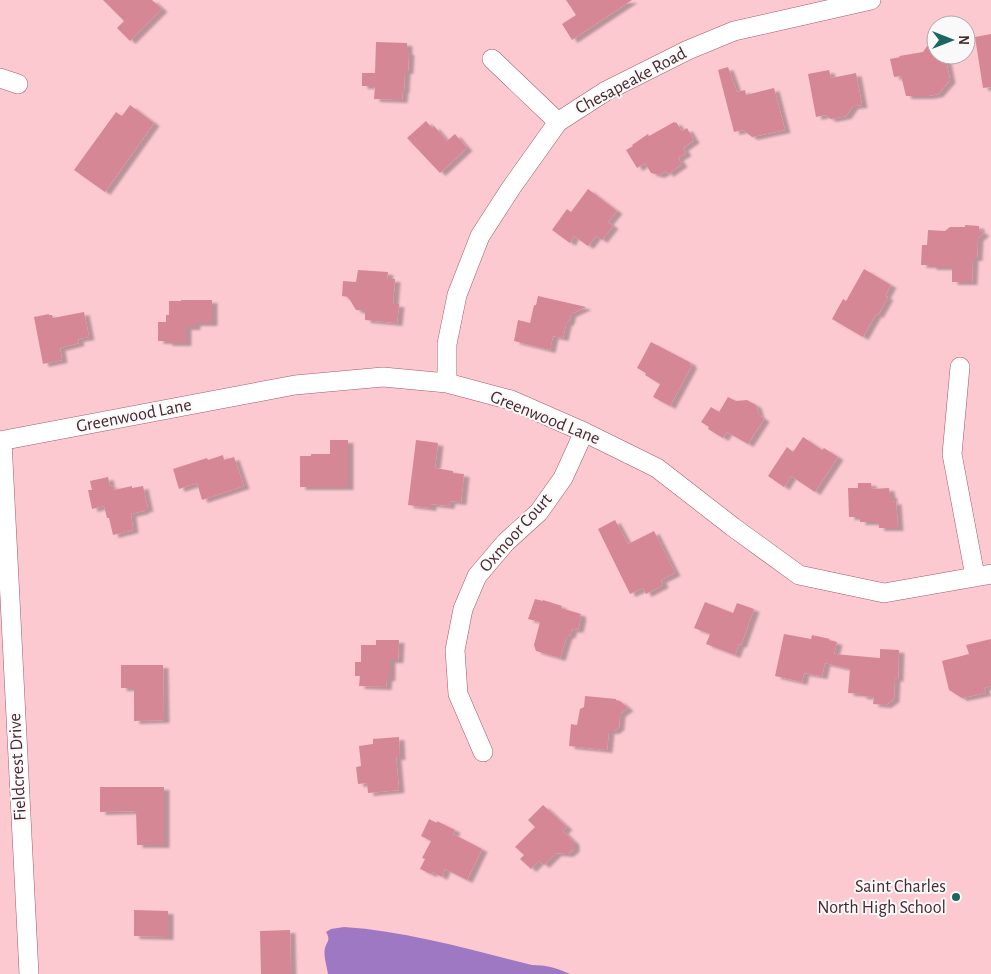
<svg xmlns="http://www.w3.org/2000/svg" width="991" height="974" font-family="'Alegreya Sans',sans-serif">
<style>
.water{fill:#9f78c3}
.building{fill:#d68796;filter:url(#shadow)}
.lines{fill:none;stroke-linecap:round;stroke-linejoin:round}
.minor-casing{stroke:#a45969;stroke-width:20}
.minor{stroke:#fff;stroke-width:19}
.poi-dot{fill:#1b6661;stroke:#f9f9f9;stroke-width:2}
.labels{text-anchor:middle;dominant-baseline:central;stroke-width:4;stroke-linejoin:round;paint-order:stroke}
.street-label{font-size:18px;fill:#49282f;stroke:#f9f9f9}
.poi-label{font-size:18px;fill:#49282f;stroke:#f9f9f9;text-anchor:end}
</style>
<defs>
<filter id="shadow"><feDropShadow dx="5.5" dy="3" stdDeviation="1" flood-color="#0004"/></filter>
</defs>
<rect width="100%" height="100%" fill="#fcc9d1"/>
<path class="water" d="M 344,927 C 408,931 470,950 532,965 C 546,965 557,968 570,974 L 328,974 C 327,967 323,955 325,948 C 327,941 331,940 326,932 L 331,929 Z"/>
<path class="building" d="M 103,0 L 152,0 L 162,9 L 130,41 L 117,28 L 124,21 Z
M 566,0 L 632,0 L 572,40 L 562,24 L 576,15 Z
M 991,34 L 991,87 L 983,88 L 975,37 Z
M 376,42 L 407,43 L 407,52 L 409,52 L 408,71 L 405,71 L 404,90 L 403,90 L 402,100 L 374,99 L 375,86 L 362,86 L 362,73 L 375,73 Z
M 927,46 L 936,52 L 936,55 L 945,55 L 950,80 L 938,94 L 928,96 L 906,96 L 901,76 L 894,77 L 890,59 L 900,57 L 899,56 L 923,52 Z
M 728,67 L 737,92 L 745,90 L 746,95 L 774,88 L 785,130 L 752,137 L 743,130 L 734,132 L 718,70 Z
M 829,70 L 831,78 L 856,73 L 862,105 L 853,106 L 846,116 L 831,119 L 825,115 L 816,117 L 808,74 Z
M 130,105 L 154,123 L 105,192 L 74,170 L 116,112 L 122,116 Z
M 426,121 L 432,128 L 434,126 L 447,141 L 455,134 L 467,148 L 440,173 L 407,138 Z
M 674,122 L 675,123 L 676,122 L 682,131 L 687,128 L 694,140 L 683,148 L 686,153 L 678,158 L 682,164 L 668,174 L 666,171 L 659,175 L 651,173 L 645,163 L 637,168 L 626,150 L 633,146 L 632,145 L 648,134 L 649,136 Z
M 588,189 L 617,211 L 608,222 L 613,226 L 602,240 L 596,236 L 588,246 L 574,236 L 570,243 L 552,230 L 567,209 L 571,212 Z
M 965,225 L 979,226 L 979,230 L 984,233 L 978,238 L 977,258 L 973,258 L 972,282 L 952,282 L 952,267 L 931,267 L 931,265 L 921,265 L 922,245 L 927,245 L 928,230 L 945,231 L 950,227 L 965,227 Z
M 864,269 L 891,285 L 885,296 L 888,297 L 878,315 L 876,314 L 863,337 L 832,319 L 843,299 L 846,301 Z
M 358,270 L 388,272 L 387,279 L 395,279 L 393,304 L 399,304 L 397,323 L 365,320 L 365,311 L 356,310 L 348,297 L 342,296 L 343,281 L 356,282 Z
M 538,296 L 586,307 L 571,314 L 569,321 L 566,324 L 563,338 L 553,336 L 550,350 L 514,341 L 518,320 L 530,323 L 534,305 L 536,305 Z
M 181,300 L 212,300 L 212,323 L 195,323 L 195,327 L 186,327 L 186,343 L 167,343 L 167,341 L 158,341 L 158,322 L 166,322 L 166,315 L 169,315 L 169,301 L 181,301 Z
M 84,312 L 89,337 L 78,339 L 79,343 L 60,348 L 62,360 L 43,364 L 34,317 L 49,314 L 49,315 L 52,315 L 53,318 Z
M 651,342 L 691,363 L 690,365 L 692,365 L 670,406 L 653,397 L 660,384 L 645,375 L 646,373 L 637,368 Z
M 728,397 L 736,401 L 747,400 L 756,405 L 759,415 L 764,419 L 748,444 L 727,432 L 723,438 L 708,429 L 709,427 L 701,422 L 711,407 L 719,412 Z
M 803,437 L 822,450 L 824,448 L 838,457 L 815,492 L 791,476 L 784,487 L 768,476 L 787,447 L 793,452 Z
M 330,440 L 348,440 L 348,487 L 300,487 L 300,456 L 311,456 L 311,454 L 330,454 Z
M 416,440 L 438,443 L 435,468 L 453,471 L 453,473 L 464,474 L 461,502 L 450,501 L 449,506 L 431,504 L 431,508 L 408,505 Z
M 223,455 L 224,460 L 234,457 L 244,486 L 202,500 L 197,483 L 179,489 L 173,469 L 207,458 L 208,460 Z
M 108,477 L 110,486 L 113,485 L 114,490 L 132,486 L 132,488 L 143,486 L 148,509 L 145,509 L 143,511 L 131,514 L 133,530 L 113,535 L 109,518 L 107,518 L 104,506 L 92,509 L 88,490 L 92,490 L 90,481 Z
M 858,483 L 871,483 L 872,489 L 889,488 L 890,495 L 892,495 L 892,502 L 896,501 L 898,528 L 879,528 L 878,522 L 860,522 L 860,517 L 849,517 L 848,488 L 858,488 Z
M 615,520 L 628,544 L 654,531 L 675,573 L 661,580 L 663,585 L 646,594 L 643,588 L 630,594 L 598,529 Z
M 535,599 L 543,601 L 543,600 L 562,606 L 561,608 L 581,614 L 580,616 L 581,617 L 578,630 L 576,629 L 575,630 L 572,629 L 570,635 L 567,636 L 560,658 L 536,651 L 534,645 L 540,622 L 528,619 Z
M 705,602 L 733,613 L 737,603 L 754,609 L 741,645 L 739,644 L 735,655 L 706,644 L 710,634 L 694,628 Z
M 784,634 L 811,639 L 812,635 L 830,639 L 829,640 L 837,642 L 834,654 L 880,658 L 880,649 L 899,650 L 898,679 L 895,678 L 894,699 L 886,705 L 873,704 L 874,697 L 861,696 L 861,694 L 848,693 L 850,669 L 825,663 L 822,676 L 804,673 L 802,682 L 775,676 Z
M 991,639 L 991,686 L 984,688 L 986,693 L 962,698 L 949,690 L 942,661 L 969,654 L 966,645 Z
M 376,640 L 399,640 L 398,660 L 390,660 L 390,678 L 387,678 L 386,687 L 359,686 L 360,676 L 355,676 L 355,662 L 361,662 L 361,645 L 376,645 Z
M 121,665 L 163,665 L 164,720 L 134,721 L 134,688 L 121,688 Z
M 585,696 L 616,699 L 616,700 L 620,701 L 628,708 L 620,714 L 619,727 L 614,731 L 609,731 L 607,750 L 569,746 L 571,724 L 577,725 L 580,709 L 584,707 Z
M 399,737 L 400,757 L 396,757 L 399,790 L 368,793 L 367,783 L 358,784 L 356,767 L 361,766 L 359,746 L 373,744 L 373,739 Z
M 100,787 L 164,787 L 164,845 L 137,845 L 136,811 L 100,812 Z
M 543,805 L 567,827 L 563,831 L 574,842 L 574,849 L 568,854 L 556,853 L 544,865 L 539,861 L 531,869 L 520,859 L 524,855 L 515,847 L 535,827 L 528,820 Z
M 429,819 L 437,823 L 437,821 L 455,830 L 453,834 L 482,849 L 467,880 L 445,869 L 442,877 L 433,872 L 431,874 L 420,869 L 425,859 L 422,858 L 431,841 L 421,836 Z
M 134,910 L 168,911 L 168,937 L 134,936 Z
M 290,930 L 291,974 L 261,974 L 260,931 Z"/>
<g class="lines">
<g class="minor-casing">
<path id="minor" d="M 492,59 L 558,122
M 0,78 L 18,84
M 960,367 L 952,454 L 975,576
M 447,383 L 447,344 L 457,295 L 480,236 L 511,188 L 558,122 L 606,91 L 688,50 L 734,31 L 871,0
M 0,441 L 295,385 L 383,377 L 447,383 L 511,400 L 584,432 L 657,468 L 733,527 L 799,575 L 884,593 L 991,574
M 2,441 L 29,974
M 483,752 L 458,694 L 455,650 L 463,609 L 477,576 L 506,542 L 539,512 L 563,478 L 584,432"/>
</g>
<use href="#minor" class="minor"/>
</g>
<circle class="poi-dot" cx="956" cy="897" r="5"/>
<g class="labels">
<g class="street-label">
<text transform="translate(631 81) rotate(-28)">Chesapeake Road</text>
<text transform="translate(134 416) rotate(-11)">Greenwood Lane</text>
<text transform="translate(545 418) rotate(22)">Greenwood Lane</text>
<text transform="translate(516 533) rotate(-48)">Oxmoor Court</text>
<text transform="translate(18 767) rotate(-93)">Fieldcrest Drive</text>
</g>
<g class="poi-label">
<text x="946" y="887">Saint Charles<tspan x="946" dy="21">North High School</tspan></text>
</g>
</g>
<g transform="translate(951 40) rotate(90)"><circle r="24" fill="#f9f9f9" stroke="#b3a5a8"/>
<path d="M0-4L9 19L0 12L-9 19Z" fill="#1b6661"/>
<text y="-8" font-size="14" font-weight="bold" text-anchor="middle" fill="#49282f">N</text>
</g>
</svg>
